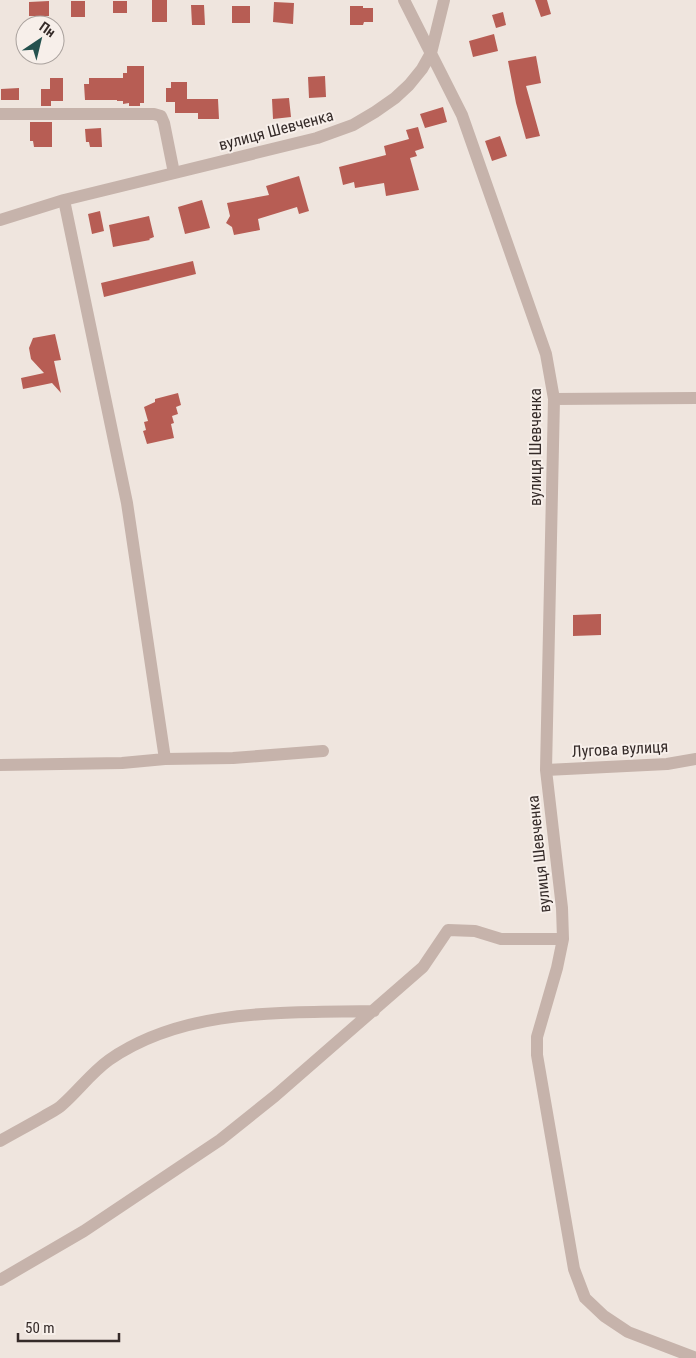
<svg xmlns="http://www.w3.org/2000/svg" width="696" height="1358" font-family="'Roboto Condensed',sans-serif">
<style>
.building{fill:#b75d54}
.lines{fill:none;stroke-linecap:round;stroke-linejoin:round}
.minor{stroke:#c6b3ab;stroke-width:12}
.labels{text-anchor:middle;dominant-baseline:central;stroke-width:4;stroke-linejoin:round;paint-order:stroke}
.street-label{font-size:16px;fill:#352b29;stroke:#f7efea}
</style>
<rect width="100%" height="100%" fill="#efe5de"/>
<path class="building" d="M 152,0 L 167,0 L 167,22 L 152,22 Z
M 535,0 L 547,0 L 551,14 L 541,17 Z
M 49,1 L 49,16 L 29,16 L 29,2 Z
M 71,1 L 85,1 L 85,17 L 71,17 Z
M 113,1 L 127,1 L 127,13 L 113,13 Z
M 274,2 L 294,3 L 293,24 L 273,22 Z
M 191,5 L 204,5 L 205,25 L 192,25 Z
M 232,6 L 250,6 L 250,23 L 232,23 Z
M 350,6 L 363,6 L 363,8 L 373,8 L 373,22 L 364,22 L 363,25 L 350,25 Z
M 503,12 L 506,25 L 496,28 L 492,15 Z
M 494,34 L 498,51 L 473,57 L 469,41 Z
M 536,56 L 541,83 L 526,86 L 540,136 L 526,139 L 516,103 L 508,61 Z
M 127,66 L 144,66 L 144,103 L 140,103 L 140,106 L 129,106 L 129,103 L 123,104 L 123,101 L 117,101 L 117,100 L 85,100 L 84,84 L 89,84 L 89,78 L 123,78 L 123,73 L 127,73 Z
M 325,76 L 326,97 L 309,98 L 308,77 Z
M 50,78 L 63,78 L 63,101 L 51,101 L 51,106 L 41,106 L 41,89 L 50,89 Z
M 171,82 L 187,82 L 187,99 L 218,99 L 219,119 L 198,119 L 198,113 L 175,113 L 175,102 L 166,102 L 166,88 L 171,88 Z
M 19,88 L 19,100 L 1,100 L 1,89 Z
M 289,98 L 291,117 L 273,119 L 272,99 Z
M 443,107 L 447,122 L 425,128 L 420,114 Z
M 30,122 L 52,122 L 52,147 L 34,147 L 33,141 L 30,141 Z
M 418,127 L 424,148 L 415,151 L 417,156 L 410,158 L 419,190 L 386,196 L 384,183 L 355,188 L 354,182 L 343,185 L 339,167 L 386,155 L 384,146 L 409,139 L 406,130 Z
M 101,128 L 102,147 L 90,147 L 89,142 L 86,142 L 85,129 Z
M 500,136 L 507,156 L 492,161 L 485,141 Z
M 299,176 L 309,211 L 299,214 L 297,207 L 258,219 L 260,230 L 234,235 L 232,227 L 226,223 L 230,216 L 227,203 L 269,195 L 266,186 Z
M 202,200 L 210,228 L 185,234 L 178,207 Z
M 100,211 L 104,231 L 92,234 L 88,214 Z
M 149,216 L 154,237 L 149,239 L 150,240 L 113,247 L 109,225 Z
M 193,261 L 196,274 L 104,297 L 101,283 Z
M 55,334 L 61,360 L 54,361 L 61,393 L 52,383 L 23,389 L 21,378 L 44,373 L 31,359 L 29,348 L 33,338 Z
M 178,393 L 181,405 L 176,407 L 178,414 L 172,416 L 174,423 L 171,424 L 174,438 L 147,444 L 143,431 L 146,430 L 144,422 L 148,421 L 144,407 L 155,402 L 155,399 Z
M 601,614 L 601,635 L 573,636 L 573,615 Z"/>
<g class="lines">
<path class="minor" d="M 404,0 L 462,115 L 546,354 L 554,399 L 546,770 L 562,908 L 563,939 L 557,968 L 537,1037 L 537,1055 L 574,1269 L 585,1298 L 604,1316 L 628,1332 L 696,1358
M 0,114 L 154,114 L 161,116 L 164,123 L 174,173
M 64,200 L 127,503 L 165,759 L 233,758 L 323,751
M 0,220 L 64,200 L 317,138 L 353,125 L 375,112 L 395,98 L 409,85 L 422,69 L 431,53 L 444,0
M 554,399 L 696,398
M 0,765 L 122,763 L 165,759
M 546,770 L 667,764 L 696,759
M 0,1141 C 14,1133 29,1125 43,1117 C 49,1113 57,1110 62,1105 C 78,1091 91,1073 109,1060 C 185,1007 285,1013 374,1011
M 0,1280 L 84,1231 L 220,1140 L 275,1096 L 423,967 L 448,930 L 475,931 L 501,939 L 563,939"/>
</g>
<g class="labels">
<g class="street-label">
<text transform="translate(276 130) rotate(-15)">вулиця Шевченка</text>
<text transform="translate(535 447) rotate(-90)">вулиця Шевченка</text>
<text transform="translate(620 749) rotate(-3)">Лугова вулиця</text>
<text transform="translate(539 854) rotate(-96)">вулиця Шевченка</text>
</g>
</g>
<g transform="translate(40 40) rotate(35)"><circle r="24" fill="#f7efea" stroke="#a9a19d"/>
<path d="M0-4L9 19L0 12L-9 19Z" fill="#24514e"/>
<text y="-8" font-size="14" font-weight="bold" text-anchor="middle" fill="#352b29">Пн</text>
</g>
<path d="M18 1333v8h101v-8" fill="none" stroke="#352b29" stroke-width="2.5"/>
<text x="25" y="1333" font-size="15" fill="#352b29" stroke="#f7efea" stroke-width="4" paint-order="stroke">50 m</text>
</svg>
